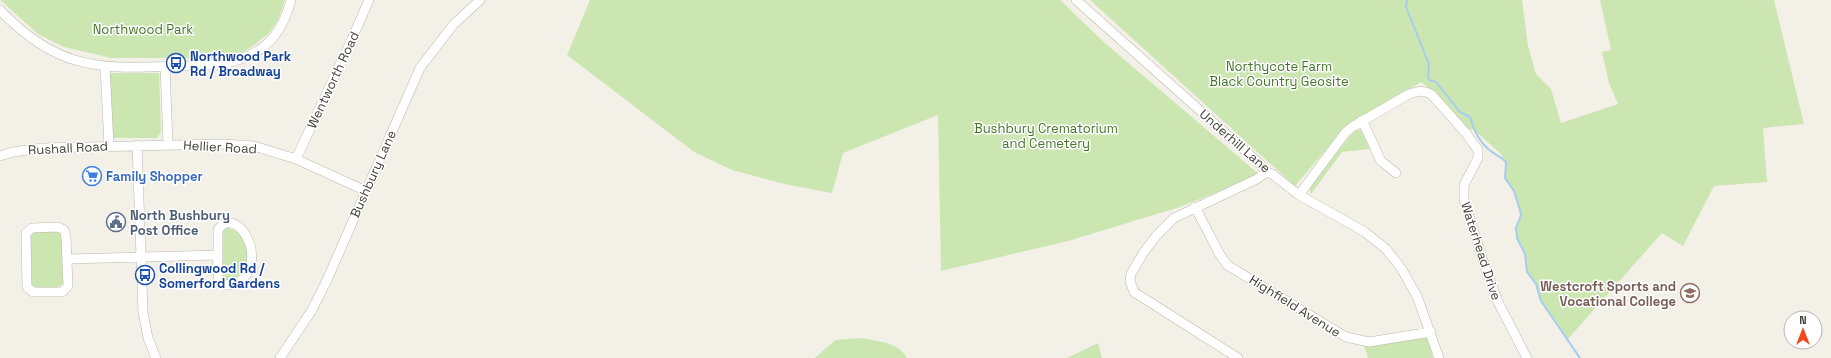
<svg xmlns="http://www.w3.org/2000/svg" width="1831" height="358" font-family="'Space Grotesk',sans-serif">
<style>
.green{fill:#cce6b2}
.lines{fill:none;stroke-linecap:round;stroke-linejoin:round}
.stream{stroke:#a6cdee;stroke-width:2}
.minor-casing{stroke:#beb8aa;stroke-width:10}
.minor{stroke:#fff;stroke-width:9}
.labels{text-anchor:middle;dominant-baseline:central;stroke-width:3;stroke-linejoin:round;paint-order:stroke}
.park-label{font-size:13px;fill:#45762b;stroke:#fff}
.transit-label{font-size:13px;font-weight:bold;fill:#164399;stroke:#fff;text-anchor:start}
.street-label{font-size:13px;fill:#464137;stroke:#fff}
.shop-label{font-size:13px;font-weight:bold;fill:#366cbe;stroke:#fff;text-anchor:start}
.service-label{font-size:13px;font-weight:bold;fill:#4e5e75;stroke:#fff;text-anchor:start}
.education-label{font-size:13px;font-weight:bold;fill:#785e54;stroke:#fff;text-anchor:end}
</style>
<rect width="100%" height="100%" fill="#f3f0e8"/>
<path class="green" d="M 0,0 L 285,0 L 278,20 L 269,33 L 258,42 L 242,53 L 225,58 L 111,58 L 64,47 L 38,34 Z
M 590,0 L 1060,0 L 1106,44 L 1260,175 L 1180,207 L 1068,241 L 941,271 L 938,115 L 843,153 L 832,193 L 789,185 L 732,170 L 694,152 L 567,55 Z
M 1090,0 L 1522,0 L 1528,46 L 1536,74 L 1551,89 L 1561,123 L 1618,104 L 1609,83 L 1602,52 L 1611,50 L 1600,0 L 1774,0 L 1804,124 L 1763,128 L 1767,182 L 1714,186 L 1683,246 L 1662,233 L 1567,340 L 1541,301 L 1536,284 L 1527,272 L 1525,254 L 1517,238 L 1516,228 L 1521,215 L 1513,191 L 1506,178 L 1506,162 L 1500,153 L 1474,130 L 1466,129 L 1434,92 L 1421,82 L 1343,130 L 1295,186 Z
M 108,73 L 159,73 L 161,132 L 157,138 L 113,138 Z
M 1355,130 L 1361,130 L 1370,149 L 1342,152 L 1311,194 L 1309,186 Z
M 226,228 C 255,230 255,273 229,281 L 221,276 L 221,232 Z
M 57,229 L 62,232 L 63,284 C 57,290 39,291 31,287 L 29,234 L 32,230 Z
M 1422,336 L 1427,338 L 1433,358 L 1368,358 L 1364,345 Z
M 863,338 C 880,342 898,342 907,358 L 815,358 L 835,340 Z
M 1098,343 L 1102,358 L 1067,358 Z"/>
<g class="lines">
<path class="stream" d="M 1407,0 L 1406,7 L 1429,64 L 1428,77 L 1429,80 L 1436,82 L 1460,112 L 1470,117 C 1473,128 1479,141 1488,149 C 1494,154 1500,156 1506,162 L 1505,178 L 1514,191 L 1520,210 L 1521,215 L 1516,228 L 1517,238 L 1525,254 L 1527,272 L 1536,284 L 1541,301 L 1580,358"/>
<g class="minor-casing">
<path id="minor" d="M 1076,0 L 1260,164 L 1266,172 L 1272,174 L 1299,195 L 1365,232 L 1386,249 L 1401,268 L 1417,296 L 1439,358
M 0,10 C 21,32 45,51 75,60 C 108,70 143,67 177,66 C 193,66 210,66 226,63 C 237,61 249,56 259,50 C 276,39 286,19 291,0
M 105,66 L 109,146
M 165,66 L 168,144
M 1362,120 L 1381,161 L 1396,173
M 137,145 L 143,312 L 148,338 L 156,358
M 0,156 L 13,152 L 43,148 L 222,144 L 254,146 L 296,159 L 366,191
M 296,159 L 352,39 L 369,0
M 1299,195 L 1345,133 L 1352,127 L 1409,94 C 1418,91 1422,90 1431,94 L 1465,132 L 1478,150 L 1478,158 L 1464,185 L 1464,200 L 1485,267 L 1498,302 L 1527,358
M 1195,207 L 1219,253 L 1227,265 L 1346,337 L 1369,342 L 1431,332
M 58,227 L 64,230 L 66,237 L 68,286 L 62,292 L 33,292 L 27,287 L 26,233 L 32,228 Z
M 68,259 L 218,255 C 218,266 214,284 229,285 C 234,285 239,283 243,279 C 268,253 233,204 218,230 L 218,255
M 280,358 L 312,310 L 327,280 L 420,68 L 453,25 L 480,0
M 1238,358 L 1134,292 L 1130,281 L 1131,274 L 1144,252 L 1157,235 L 1174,218 L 1257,179 L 1266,172"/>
</g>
<use href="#minor" class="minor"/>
</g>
<defs>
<g id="bus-ring" transform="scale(1)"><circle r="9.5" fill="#fff" stroke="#1a4fb4" stroke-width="1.5"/><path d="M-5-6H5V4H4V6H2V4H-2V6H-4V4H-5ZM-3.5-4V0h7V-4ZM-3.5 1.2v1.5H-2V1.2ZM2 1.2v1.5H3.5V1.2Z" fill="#1a4fb4"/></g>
<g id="supermarket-ring" transform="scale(1)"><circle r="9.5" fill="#fff" stroke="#3f7fe0" stroke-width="1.5"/><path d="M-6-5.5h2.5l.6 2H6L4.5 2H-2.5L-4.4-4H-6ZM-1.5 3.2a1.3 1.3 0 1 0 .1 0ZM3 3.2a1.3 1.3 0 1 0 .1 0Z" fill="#3f7fe0"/></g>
<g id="civic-ring" transform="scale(1)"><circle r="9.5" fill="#fff" stroke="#5c6f8a" stroke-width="1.5"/><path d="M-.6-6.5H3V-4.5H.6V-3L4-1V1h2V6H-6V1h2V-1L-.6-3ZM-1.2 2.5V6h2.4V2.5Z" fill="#5c6f8a"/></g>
<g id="school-ring" transform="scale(1)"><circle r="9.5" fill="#fff" stroke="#8d6e63" stroke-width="1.5"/><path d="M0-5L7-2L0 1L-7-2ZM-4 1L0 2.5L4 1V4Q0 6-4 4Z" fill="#8d6e63"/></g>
</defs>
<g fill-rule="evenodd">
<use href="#bus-ring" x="176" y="63"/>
<use href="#supermarket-ring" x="92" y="176"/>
<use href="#civic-ring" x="116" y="222"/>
<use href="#bus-ring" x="145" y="275"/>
<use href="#school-ring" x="1690" y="293"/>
</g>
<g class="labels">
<g class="park-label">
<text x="143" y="29">Northwood Park</text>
<text x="1279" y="66">Northycote Farm<tspan x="1279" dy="15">Black Country Geosite</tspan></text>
<text x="1046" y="128">Bushbury Crematorium<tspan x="1046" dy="15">and Cemetery</tspan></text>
</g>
<g class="transit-label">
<text x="190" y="56">Northwood Park<tspan x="190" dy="15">Rd / Broadway</tspan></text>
<text x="159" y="268">Collingwood Rd /<tspan x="159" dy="15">Somerford Gardens</tspan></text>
</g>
<g class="street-label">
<text transform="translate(333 80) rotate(-65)">Wentworth Road</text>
<text transform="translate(1235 141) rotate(41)">Underhill Lane</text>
<text transform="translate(220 147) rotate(3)">Hellier Road</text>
<text transform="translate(68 148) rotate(-3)">Rushall Road</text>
<text transform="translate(373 174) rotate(-66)">Bushbury Lane</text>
<text transform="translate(1481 251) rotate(72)">Waterhead Drive</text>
<text transform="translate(1295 306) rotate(32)">Highfield Avenue</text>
</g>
<g class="shop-label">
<text x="106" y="176">Family Shopper</text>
</g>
<g class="service-label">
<text x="130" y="215">North Bushbury<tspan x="130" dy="15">Post Office</tspan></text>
</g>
<g class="education-label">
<text x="1676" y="286">Westcroft Sports and<tspan x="1676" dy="15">Vocational College</tspan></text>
</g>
</g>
<g transform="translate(1803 330)"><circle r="19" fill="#ffffff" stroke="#b5b3af"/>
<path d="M0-3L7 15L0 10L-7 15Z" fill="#f3481f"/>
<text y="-6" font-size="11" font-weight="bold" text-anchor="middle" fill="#464137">N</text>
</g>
</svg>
